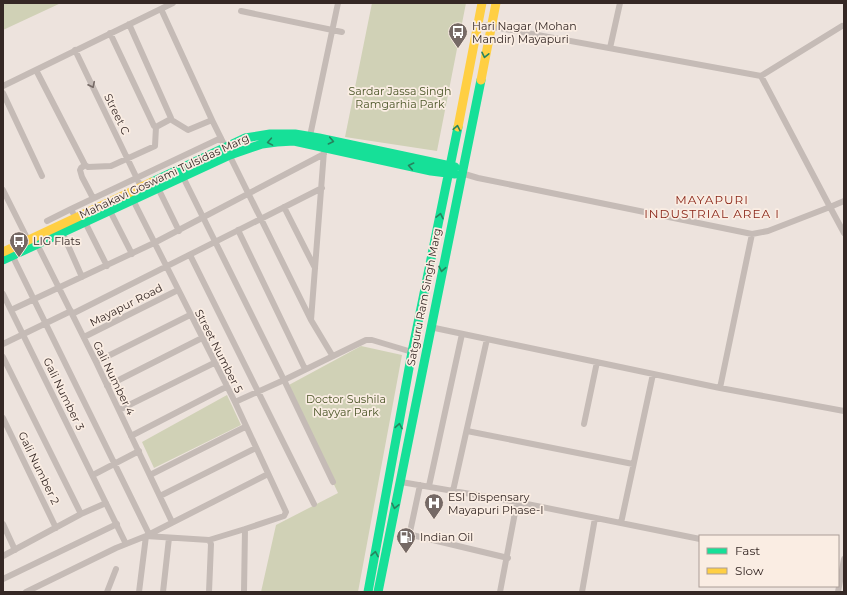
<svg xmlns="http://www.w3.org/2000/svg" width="847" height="595" font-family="Montserrat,sans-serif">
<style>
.green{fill:#d0d1b6}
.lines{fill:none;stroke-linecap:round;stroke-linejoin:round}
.street{stroke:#c5bbb6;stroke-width:6}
.fast{stroke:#16e098;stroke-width:9}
.slow{stroke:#ffcf43;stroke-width:9}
.oneway{stroke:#26845e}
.oneway2{stroke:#766a66}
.labels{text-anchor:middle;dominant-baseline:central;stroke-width:3.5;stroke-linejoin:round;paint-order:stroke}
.poi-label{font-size:11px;fill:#352825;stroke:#faede3;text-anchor:start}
.park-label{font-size:11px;fill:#4a5527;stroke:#faede3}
.street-label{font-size:11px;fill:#352825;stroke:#faede3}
.neighbourhood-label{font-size:12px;letter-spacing:1px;fill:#8a2618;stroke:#faede3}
</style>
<rect width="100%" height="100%" fill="#ede3dd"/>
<path class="green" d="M 3,3 L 61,3 L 3,30 Z
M 372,3 L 466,3 L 437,151 L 345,137 Z
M 361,346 L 402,355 L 358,592 L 261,592 L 276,525 L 338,493 L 287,386 Z
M 227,395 L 241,425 L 154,468 L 142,442 Z"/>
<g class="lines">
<path class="street" d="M 161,9 L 212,120 L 311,320
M 241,11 L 342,32
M 478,24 L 761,76 L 842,26
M 110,33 L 154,126 L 156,127 L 169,120 L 171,118 L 129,24
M 610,48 L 620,3
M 75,50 L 142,189
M 36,70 L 85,165 L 88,167 L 111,166 L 155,146 L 156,127
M 761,76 L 830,207 L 844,201
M 3,86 L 173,3
M 3,93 L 42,176
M 170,119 L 188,130 L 212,120
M 310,136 L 338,3
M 324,151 L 311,320 L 332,355
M 85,165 L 81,168 L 80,170 L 82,177 L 93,198
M 461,173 L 478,178 L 752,234 L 768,231 L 830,207 L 844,233
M 183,177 L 284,380 L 235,402
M 158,188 L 179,231
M 3,190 L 28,240
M 133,200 L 235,402 L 286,512 L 284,516 L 245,529 L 244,592
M 284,207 L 315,268
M 71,209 L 221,138
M 110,211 L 132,254
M 47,221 L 71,209 L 73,213
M 85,222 L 107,266
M 238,230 L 305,369
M 62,232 L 82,277
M 37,244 L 96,362 L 172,522
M 12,255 L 149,534
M 190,255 L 314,504
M 3,294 L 126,544
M 11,310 L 154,243 L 324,154
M 72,314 L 322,188
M 430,327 L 720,388 L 844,411
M 84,337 L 178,290
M 3,344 L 71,311
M 3,357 L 81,514
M 96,362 L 190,315
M 107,386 L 202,338
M 720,388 L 752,234
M 119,410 L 214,363
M 3,418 L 56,528
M 584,424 L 597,362
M 467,431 L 633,464
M 131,436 L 226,387
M 93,475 L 139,451
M 150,475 L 245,427
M 333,482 L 284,380 L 366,340 L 372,340 L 412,352
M 401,482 L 517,502 L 500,592
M 420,485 L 410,532 L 412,535 L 508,558
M 429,486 L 462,334
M 453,491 L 487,339
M 160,496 L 256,448
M 517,502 L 700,539
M 621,523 L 653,374
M 3,524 L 15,550
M 209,540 L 245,529
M 3,556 L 81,514 L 106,503
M 3,579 L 117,524
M 26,592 L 116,548 L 146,536 L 268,474
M 107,592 L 116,569
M 139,592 L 146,536 L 209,540 L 211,544 L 209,592
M 163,592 L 169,538
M 582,592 L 595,518
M 838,592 L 844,559"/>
<path class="fast" d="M 152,182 L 245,138 L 270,134 L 295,134 L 319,138 L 455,167
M 3,260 L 230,155 L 262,144 L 277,142 L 294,141 L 431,171 L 455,174
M 368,592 L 412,352 L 458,127
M 378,592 L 481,80"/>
<path class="slow" d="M 481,80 L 496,3
M 458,127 L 482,3
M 3,252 L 152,182"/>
</g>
<defs><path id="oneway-chevron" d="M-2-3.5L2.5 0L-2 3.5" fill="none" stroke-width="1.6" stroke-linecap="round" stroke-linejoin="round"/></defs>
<g class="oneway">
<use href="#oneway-chevron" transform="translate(485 55) rotate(102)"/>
<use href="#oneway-chevron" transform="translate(457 128) rotate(-79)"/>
<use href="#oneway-chevron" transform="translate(331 141) rotate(12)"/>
<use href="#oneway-chevron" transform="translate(270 142) rotate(170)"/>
<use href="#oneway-chevron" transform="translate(411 166) rotate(-168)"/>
<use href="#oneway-chevron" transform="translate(440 216) rotate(-78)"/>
<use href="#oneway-chevron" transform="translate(442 269) rotate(101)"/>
<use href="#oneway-chevron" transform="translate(399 426) rotate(-80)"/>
<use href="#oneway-chevron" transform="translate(395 506) rotate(102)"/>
<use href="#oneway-chevron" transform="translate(375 554) rotate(-80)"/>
</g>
<use class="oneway2" href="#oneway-chevron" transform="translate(92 85) rotate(64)"/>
<defs>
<g id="bus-pin" transform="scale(1)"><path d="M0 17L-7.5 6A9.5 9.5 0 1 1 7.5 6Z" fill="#756965" stroke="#faede3"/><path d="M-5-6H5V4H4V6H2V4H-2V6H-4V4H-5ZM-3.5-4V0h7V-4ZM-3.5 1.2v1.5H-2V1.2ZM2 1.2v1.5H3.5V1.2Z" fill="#fff"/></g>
<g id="hospital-pin" transform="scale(1)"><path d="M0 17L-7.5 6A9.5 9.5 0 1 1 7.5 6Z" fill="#756965" stroke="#faede3"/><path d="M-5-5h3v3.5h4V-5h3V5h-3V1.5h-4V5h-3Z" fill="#fff"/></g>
<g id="fuel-pin" transform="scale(1)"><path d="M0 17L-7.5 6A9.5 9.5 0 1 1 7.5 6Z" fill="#756965" stroke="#faede3"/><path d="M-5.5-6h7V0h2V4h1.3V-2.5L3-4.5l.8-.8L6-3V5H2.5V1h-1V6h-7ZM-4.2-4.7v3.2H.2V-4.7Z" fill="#fff"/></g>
</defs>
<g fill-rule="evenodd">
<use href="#bus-pin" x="458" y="32"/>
<use href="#bus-pin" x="19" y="241"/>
<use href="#hospital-pin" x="434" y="503"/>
<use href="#fuel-pin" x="406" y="537"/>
</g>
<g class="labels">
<g class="poi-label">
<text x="472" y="26">Hari Nagar (Mohan<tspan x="472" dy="13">Mandir) Mayapuri</tspan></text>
<text x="33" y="241">LIG Flats</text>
<text x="448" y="497">ESI Dispensary<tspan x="448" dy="13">Mayapuri Phase-I</tspan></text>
<text x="420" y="537">Indian Oil</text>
</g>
<g class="park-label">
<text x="400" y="91">Sardar Jassa Singh<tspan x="400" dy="13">Ramgarhia Park</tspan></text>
<text x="346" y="399">Doctor Sushila<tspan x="346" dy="13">Nayyar Park</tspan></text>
</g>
<g class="street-label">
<text transform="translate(117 114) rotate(64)">Street C</text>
<text transform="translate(164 176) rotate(-25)">Mahakavi Goswami Tulsidas Marg</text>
<text transform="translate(424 297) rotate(-79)">Satguru Ram Singh Marg</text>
<text transform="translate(126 305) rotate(-27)">Mayapur Road</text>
<text transform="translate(219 351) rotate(63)">Street Number 5</text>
<text transform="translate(114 378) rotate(64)">Gali Number 4</text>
<text transform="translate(64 394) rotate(64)">Gali Number 3</text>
<text transform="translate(39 468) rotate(64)">Gali Number 2</text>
</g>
<g class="neighbourhood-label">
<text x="712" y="199">MAYAPURI<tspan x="712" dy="14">INDUSTRIAL AREA I</tspan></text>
</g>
</g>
<rect width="847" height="595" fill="none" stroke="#352825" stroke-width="8"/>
<rect x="699" y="535" width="140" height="52" fill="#faede3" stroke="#ab9e97"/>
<rect x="707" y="548" width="20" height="6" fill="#16e098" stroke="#ab9e97"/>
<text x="735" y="555" font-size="12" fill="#352825">Fast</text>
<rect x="707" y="568" width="20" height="6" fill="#ffcf43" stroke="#ab9e97"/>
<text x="735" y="575" font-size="12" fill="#352825">Slow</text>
</svg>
